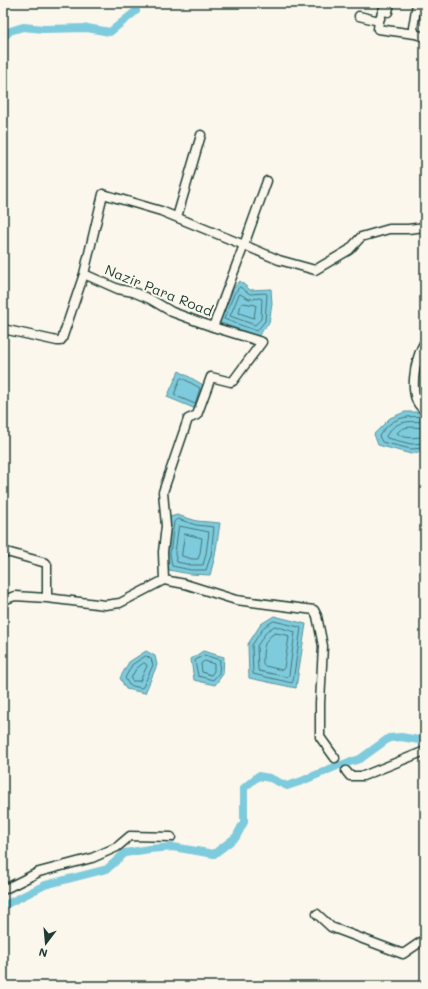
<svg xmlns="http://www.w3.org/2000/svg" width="428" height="989" font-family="Mali,sans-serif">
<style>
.water{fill:#7ecbdd;stroke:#589299}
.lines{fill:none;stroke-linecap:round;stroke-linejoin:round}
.shore{stroke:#457678;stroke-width:1}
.canal{stroke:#7ecbdd;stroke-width:8}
.minor-casing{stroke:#1f3d34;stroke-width:11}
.minor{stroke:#fbf7ec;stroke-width:8}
.labels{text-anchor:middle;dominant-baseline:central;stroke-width:4;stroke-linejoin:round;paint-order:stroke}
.street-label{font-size:14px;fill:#1f3d34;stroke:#fbf7ec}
</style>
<rect width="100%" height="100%" fill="#fbf7ec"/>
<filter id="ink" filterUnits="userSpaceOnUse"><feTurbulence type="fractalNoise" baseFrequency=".025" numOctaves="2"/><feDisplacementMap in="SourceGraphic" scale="8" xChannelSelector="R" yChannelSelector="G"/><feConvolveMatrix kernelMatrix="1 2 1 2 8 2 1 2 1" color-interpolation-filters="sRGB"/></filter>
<g filter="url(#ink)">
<path class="water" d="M 240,281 L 250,290 L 271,289 L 272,304 L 269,323 L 258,336 L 218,322 L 230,292 Z
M 179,371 L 205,386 L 196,409 L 167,397 Z
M 405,412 L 419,412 L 425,414 L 425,451 L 411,454 L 378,445 L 374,434 L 390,418 Z
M 177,515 L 197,521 L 220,523 L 215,556 L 210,575 L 190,574 L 169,570 L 166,555 L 170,517 Z
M 274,616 L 306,624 L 296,688 L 249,678 L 248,644 L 261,624 Z
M 146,651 L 155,656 L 157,665 L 145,693 L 126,689 L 120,678 L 129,662 Z
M 203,651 L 224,657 L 223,674 L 215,685 L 194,680 L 191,659 Z"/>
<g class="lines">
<path class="shore" d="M 240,287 L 250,294 L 265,293 L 267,294 L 265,321 L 257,331 L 224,319 L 234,294 Z
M 240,294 L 249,299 L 260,298 L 262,299 L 261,319 L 255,325 L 230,316 L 238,297 Z
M 243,303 L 256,305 L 254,318 L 239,313 L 241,304 Z
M 182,378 L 200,388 L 195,404 L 174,395 L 180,379 Z
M 425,417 C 405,415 391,418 379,436 L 382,442 L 411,449 L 425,448
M 425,422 C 408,421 396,420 386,436 L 387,438 L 411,444 L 425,443
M 425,428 C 416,428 404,424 397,433 C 405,440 415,437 425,437
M 178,519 L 196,525 L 214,527 L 211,555 L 206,570 L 191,570 L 172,566 L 170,554 L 174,522 Z
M 179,526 L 209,532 L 206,554 L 203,565 L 191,565 L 177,562 L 175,554 Z
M 185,534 L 202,538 L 200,553 L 198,559 L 192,559 L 182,556 Z
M 274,621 L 299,627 L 301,628 L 293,681 L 292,683 L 253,674 L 252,645 L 264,627 Z
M 275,626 L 295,632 L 289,675 L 287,677 L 259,671 L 258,670 L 257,646 L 267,631 Z
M 275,633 L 287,635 L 289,637 L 284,668 L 282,670 L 265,666 L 263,665 C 263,652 262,640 275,633 Z
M 204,655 L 220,660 L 219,673 L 213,680 L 198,676 L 195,661 Z
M 146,656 L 151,659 L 153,665 L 143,687 L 141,688 L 129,685 L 125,678 L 132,665 Z
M 205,661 L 214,664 L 214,671 L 211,675 L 202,672 L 201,664 Z
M 144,663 L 146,664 L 147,666 L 140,681 L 132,681 L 131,678 L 136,669 Z"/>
<path class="canal" d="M 3,38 L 10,31 L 23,27 L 44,29 L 87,28 L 110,32 L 136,11
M 3,906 L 45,885 L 107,869 L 125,853 L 149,849 L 173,847 L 214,854 L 236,837 L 244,822 L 244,788 L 258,776 L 270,778 L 287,786 L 302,781 L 337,766 L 360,759 L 389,738 L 401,737 L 425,741"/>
<g class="minor-casing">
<path id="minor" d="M 417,3 L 413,28 L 415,34 L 425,37
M 359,16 L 379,21 L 383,10 L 388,12 L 390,3
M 379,21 L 378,29 L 415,34
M 177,217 L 201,135
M 84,274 L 118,289 L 133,292 L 150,299 L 172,312 L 213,327 L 244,245 L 279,260 L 315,270 L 349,250 L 361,237 L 389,229 L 408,229 L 425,227
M 3,329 L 57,341 L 60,341 L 62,339 L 84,274 L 103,194 L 161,211 L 244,245 L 267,181
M 425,342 C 415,356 406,400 425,410
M 3,551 L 46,563 L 47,565 L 47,598 L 105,605 L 120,603 L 164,580 L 185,584 L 236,600 L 314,610 L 317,616 L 323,646 L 320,703 L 320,737 L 335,758
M 164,580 L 163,552 L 166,526 L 163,492 L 188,419 L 197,415 L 211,377 L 231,382 L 233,381 L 262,342 L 213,327
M 3,600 L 15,596 L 47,598
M 346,771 L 350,776 L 363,776 L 425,751
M 3,890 L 39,872 L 92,858 L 117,847 L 130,836 L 171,837
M 317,914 L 331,927 L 403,954 L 425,939"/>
</g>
<use href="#minor" class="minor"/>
</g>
</g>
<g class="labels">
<g class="street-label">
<text transform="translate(159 290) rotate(22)">Nazir Para Road</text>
</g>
</g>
<rect width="428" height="989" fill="none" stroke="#fbf7ec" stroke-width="16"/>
<rect x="8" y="8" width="412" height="973" fill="none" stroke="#1f3d34" stroke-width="1.5" filter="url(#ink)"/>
<g transform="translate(46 943) rotate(196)" stroke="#fbf7ec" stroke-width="3" paint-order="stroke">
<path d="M0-3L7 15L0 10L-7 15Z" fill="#1f3d34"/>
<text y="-6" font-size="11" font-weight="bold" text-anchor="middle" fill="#1f3d34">N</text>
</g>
</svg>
